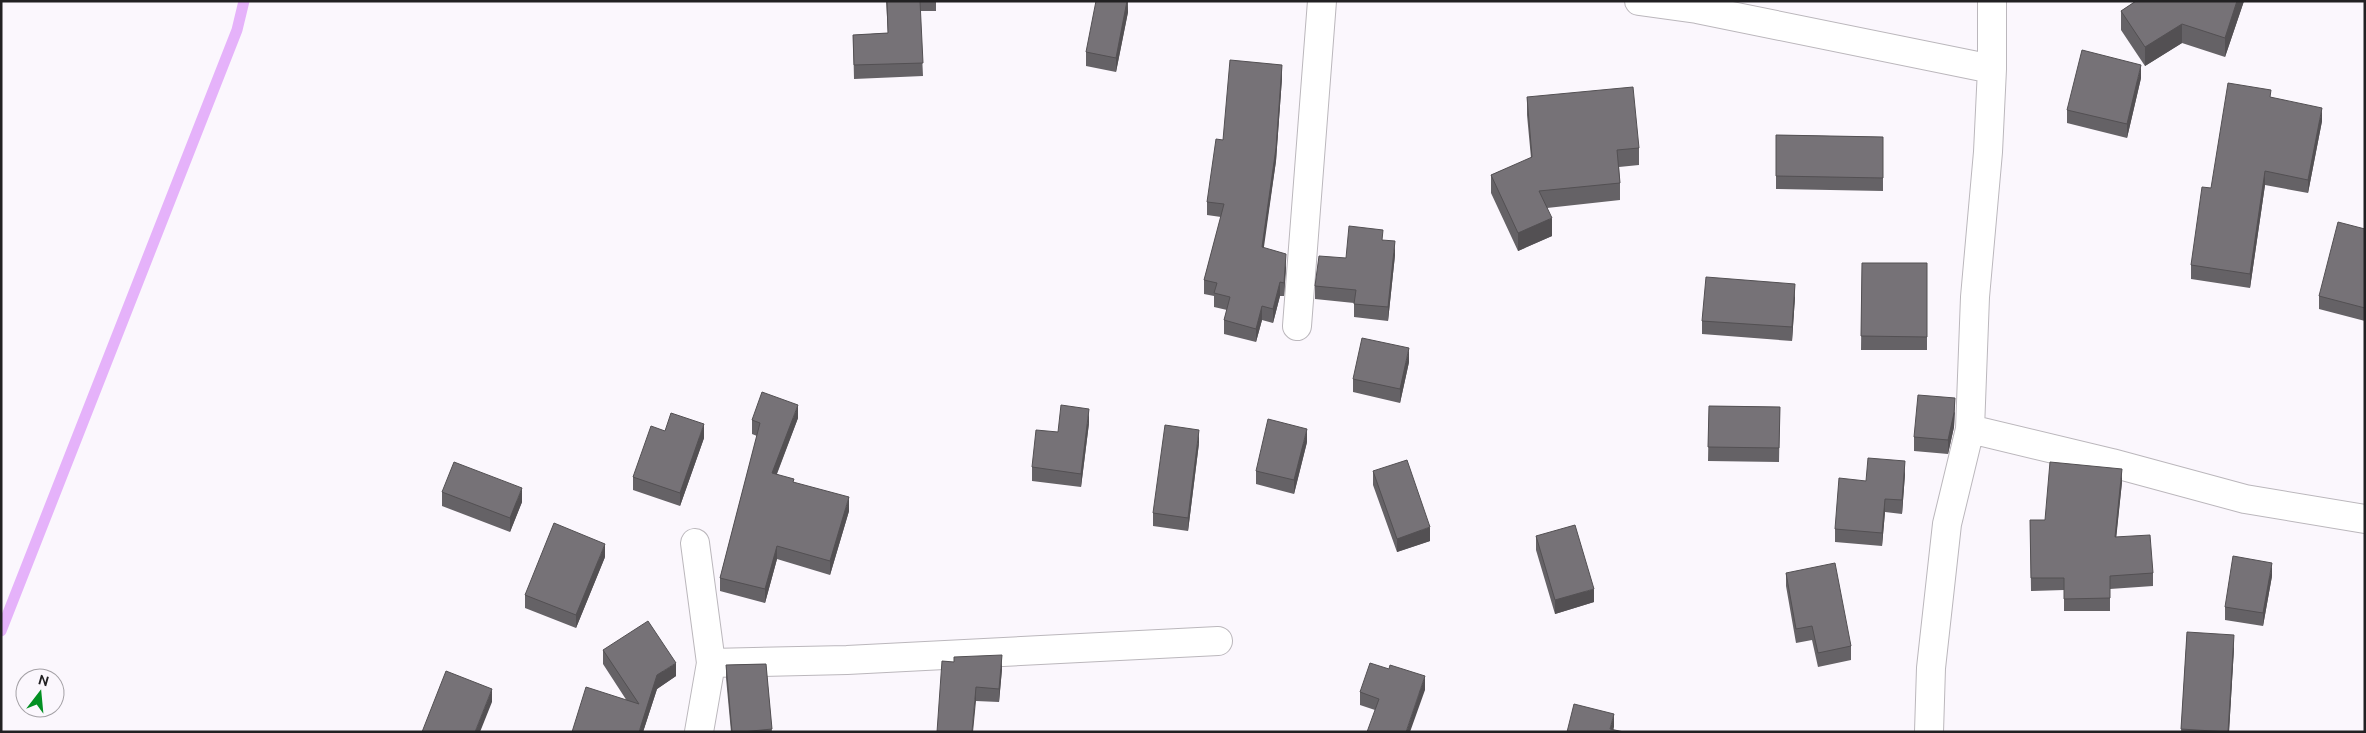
<svg xmlns="http://www.w3.org/2000/svg" width="2366" height="733" font-family="Ubuntu,sans-serif">
<style>
.lines{fill:none;stroke-linecap:round;stroke-linejoin:round}
.stream{stroke:#e5b2fa;stroke-width:11}
.street-casing{stroke:#bbb7bc;stroke-width:30}
.street{stroke:#fff;stroke-width:28}
.wall{fill:#656266}
.shaded-wall{fill:#535053}
.building{fill:#767277;stroke:#535053}
</style>
<rect width="100%" height="100%" fill="#fbf7fd"/>
<g class="lines">
<path class="stream" d="M 1,631 L 237,30 L 244,1"/>
<g class="street-casing">
<path id="street" d="M 1639,1 L 1697,9 L 1992,69
M 1297,326 L 1322,1
M 1970,429 L 2112,463 L 2245,499 L 2365,519
M 695,543 L 711,663 L 699,732
M 711,663 L 847,660 L 1218,641
M 1929,732 L 1931,668 L 1947,524 L 1970,429 L 1975,297 L 1988,152 L 1992,69 L 1992,1"/>
</g>
<use href="#street" class="street"/>
</g>
<path class="wall" d="M 886,1 L 936,1 L 936,11 L 920,11 L 923,76 L 854,79 L 853,35 L 888,33 Z
M 1128,1 L 1128,12 L 1116,72 L 1086,66 L 1086,52 Z
M 2136,1 L 2244,1 L 2225,57 L 2182,43 L 2145,66 L 2121,30 L 2121,11 Z
M 1282,78 L 1276,161 L 1263,248 L 1286,267 L 1284,296 L 1280,296 L 1273,323 L 1262,320 L 1256,342 L 1224,334 L 1224,320 L 1227,310 L 1214,307 L 1214,296 L 1204,294 L 1204,280 L 1221,217 L 1207,215 L 1207,202 L 1223,140 Z
M 2141,78 L 2127,138 L 2067,123 L 2067,110 Z
M 1527,97 L 1639,148 L 1639,165 L 1619,167 L 1620,183 L 1620,200 L 1547,208 L 1552,236 L 1518,251 L 1491,193 L 1491,175 L 1531,158 L 1527,115 Z
M 2271,97 L 2322,121 L 2308,193 L 2265,185 L 2250,288 L 2191,279 L 2191,265 L 2211,188 Z
M 1776,135 L 1883,137 L 1883,191 L 1776,189 Z
M 2365,229 L 2365,321 L 2319,309 L 2319,296 Z
M 1383,240 L 1395,255 L 1388,321 L 1354,317 L 1354,303 L 1315,299 L 1315,286 L 1346,258 Z
M 1862,263 L 1927,263 L 1927,350 L 1861,350 Z
M 1795,297 L 1792,341 L 1702,334 L 1702,321 Z
M 1409,362 L 1400,403 L 1353,392 L 1353,379 Z
M 1709,406 L 1780,407 L 1779,462 L 1708,461 Z
M 1955,412 L 1954,427 L 1948,454 L 1914,451 L 1914,437 Z
M 798,418 L 777,474 L 849,511 L 830,575 L 777,559 L 765,603 L 720,591 L 720,578 L 757,436 L 752,434 L 752,420 Z
M 1089,423 L 1081,487 L 1032,481 L 1032,467 Z
M 665,431 L 704,438 L 680,506 L 633,490 L 633,477 Z
M 1307,442 L 1294,494 L 1256,484 L 1256,471 Z
M 1199,443 L 1188,531 L 1153,526 L 1153,513 Z
M 1373,471 L 1430,541 L 1397,552 L 1373,485 Z
M 1905,474 L 1902,514 L 1885,512 L 1882,546 L 1835,542 L 1835,529 L 1866,481 Z
M 2122,482 L 2116,537 L 2153,573 L 2153,586 L 2110,589 L 2110,611 L 2064,611 L 2064,590 L 2031,591 L 2030,520 L 2045,520 Z
M 442,492 L 522,502 L 510,532 L 442,506 Z
M 1536,536 L 1594,602 L 1555,614 L 1536,550 Z
M 605,557 L 576,628 L 525,608 L 525,595 Z
M 1786,573 L 1851,646 L 1851,660 L 1818,667 L 1812,640 L 1796,643 L 1786,586 Z
M 2272,576 L 2263,626 L 2225,620 L 2225,607 Z
M 2187,632 L 2234,648 L 2229,732 L 2181,732 Z
M 603,650 L 676,676 L 657,689 L 643,732 L 627,701 L 603,664 Z
M 942,661 L 1002,669 L 999,702 L 976,701 Z
M 766,664 L 772,732 L 731,732 L 726,678 L 726,665 Z
M 1425,690 L 1375,710 L 1360,705 L 1360,692 Z"/>
<path class="shaded-wall" d="M 1127,1 L 1128,12 L 1116,72 L 1116,58 Z
M 2237,1 L 2244,1 L 2225,57 L 2225,38 Z
M 2182,24 L 2182,43 L 2145,66 L 2145,47 Z
M 1282,65 L 1282,78 L 1276,161 L 1262,261 L 1262,247 Z
M 2141,65 L 2141,78 L 2127,138 L 2127,124 Z
M 2322,108 L 2322,121 L 2308,193 L 2308,180 Z
M 2265,171 L 2265,185 L 2250,288 L 2250,274 Z
M 1552,218 L 1552,236 L 1518,251 L 1518,233 Z
M 1395,241 L 1395,255 L 1388,321 L 1388,307 Z
M 1286,254 L 1286,267 L 1284,296 L 1284,283 Z
M 1280,282 L 1280,296 L 1273,323 L 1273,309 Z
M 1795,284 L 1795,297 L 1792,341 L 1792,327 Z
M 1262,306 L 1262,320 L 1256,342 L 1256,329 Z
M 1409,348 L 1409,362 L 1400,403 L 1400,389 Z
M 1955,398 L 1954,427 L 1948,454 L 1948,440 Z
M 798,405 L 798,418 L 772,486 L 772,473 Z
M 1089,409 L 1089,423 L 1081,487 L 1081,474 Z
M 704,424 L 704,438 L 680,506 L 680,493 Z
M 1307,429 L 1307,442 L 1294,494 L 1294,480 Z
M 1199,430 L 1199,443 L 1188,531 L 1188,518 Z
M 1905,461 L 1905,474 L 1902,514 L 1902,500 Z
M 2122,469 L 2122,482 L 2115,550 L 2115,537 Z
M 522,488 L 522,502 L 510,532 L 510,518 Z
M 849,497 L 849,511 L 830,575 L 830,561 Z
M 1885,499 L 1885,512 L 1882,546 L 1882,533 Z
M 1430,527 L 1430,541 L 1397,552 L 1397,539 Z
M 605,544 L 605,557 L 576,628 L 576,615 Z
M 777,546 L 777,559 L 765,603 L 765,589 Z
M 2272,563 L 2272,576 L 2263,626 L 2263,613 Z
M 1594,589 L 1594,602 L 1555,614 L 1555,600 Z
M 2234,635 L 2234,648 L 2229,732 L 2228,732 Z
M 1002,655 L 1002,669 L 999,702 L 999,689 Z
M 676,663 L 676,676 L 657,689 L 643,732 L 639,732 L 657,675 Z
M 1425,676 L 1425,690 L 1410,732 L 1406,732 Z
M 976,687 L 976,701 L 973,732 L 972,732 Z
M 492,689 L 492,702 L 480,732 L 475,732 Z
M 1614,714 L 1614,727 L 1613,732 L 1610,729 Z"/>
<path class="building" d="M 887,1 L 920,1 L 923,63 L 854,65 L 853,35 L 888,33 Z
M 1096,1 L 1127,1 L 1116,58 L 1086,52 Z
M 2136,1 L 2237,1 L 2225,38 L 2182,24 L 2145,47 L 2121,11 Z
M 2082,50 L 2141,65 L 2127,124 L 2067,110 Z
M 1230,60 L 1282,65 L 1276,148 L 1262,247 L 1286,254 L 1284,283 L 1280,282 L 1273,309 L 1262,306 L 1256,329 L 1224,320 L 1230,297 L 1214,293 L 1217,283 L 1204,280 L 1224,204 L 1207,202 L 1216,139 L 1223,140 Z
M 2228,83 L 2271,90 L 2270,97 L 2322,108 L 2308,180 L 2265,171 L 2250,274 L 2191,265 L 2202,187 L 2211,188 Z
M 1633,87 L 1639,148 L 1617,150 L 1620,183 L 1539,191 L 1552,218 L 1518,233 L 1491,175 L 1532,157 L 1527,97 Z
M 1776,135 L 1883,137 L 1883,178 L 1776,176 Z
M 2338,222 L 2365,229 L 2365,308 L 2319,296 Z
M 1349,226 L 1383,230 L 1382,240 L 1395,241 L 1388,307 L 1354,304 L 1356,290 L 1315,286 L 1319,256 L 1346,258 Z
M 1862,263 L 1927,263 L 1927,337 L 1861,336 Z
M 1706,277 L 1795,284 L 1792,327 L 1702,321 Z
M 1362,338 L 1409,348 L 1400,389 L 1353,379 Z
M 762,392 L 798,405 L 772,473 L 794,479 L 793,482 L 849,497 L 830,561 L 777,546 L 765,589 L 720,578 L 760,423 L 752,420 Z
M 1918,395 L 1955,398 L 1954,413 L 1948,440 L 1914,437 Z
M 1061,405 L 1089,409 L 1081,474 L 1032,467 L 1036,430 L 1058,432 Z
M 1709,406 L 1780,407 L 1779,448 L 1708,447 Z
M 671,413 L 704,424 L 680,493 L 633,477 L 651,426 L 665,431 Z
M 1268,419 L 1307,429 L 1294,480 L 1256,471 Z
M 1165,425 L 1199,430 L 1188,518 L 1153,513 Z
M 1868,458 L 1905,461 L 1902,500 L 1885,499 L 1882,533 L 1835,529 L 1839,478 L 1866,481 Z
M 1407,460 L 1430,527 L 1397,539 L 1373,471 Z
M 454,462 L 522,488 L 510,518 L 442,492 Z
M 2050,462 L 2122,469 L 2115,537 L 2150,535 L 2153,573 L 2110,576 L 2110,598 L 2064,599 L 2064,578 L 2031,578 L 2030,520 L 2045,520 Z
M 554,523 L 605,544 L 576,615 L 525,595 Z
M 1575,525 L 1594,589 L 1555,600 L 1536,536 Z
M 2233,556 L 2272,563 L 2263,613 L 2225,607 Z
M 1835,563 L 1851,646 L 1818,653 L 1812,626 L 1796,629 L 1786,573 Z
M 648,621 L 676,663 L 657,675 L 639,732 L 572,732 L 586,687 L 639,704 L 603,650 Z
M 2187,632 L 2234,635 L 2228,732 L 2181,729 Z
M 1002,655 L 999,689 L 976,687 L 972,732 L 937,732 L 942,661 L 954,662 L 954,657 Z
M 1370,663 L 1389,669 L 1390,665 L 1425,676 L 1406,732 L 1367,732 L 1379,699 L 1360,692 Z
M 766,664 L 772,729 L 742,732 L 732,732 L 726,665 Z
M 446,671 L 492,689 L 475,732 L 422,732 Z
M 1574,704 L 1614,714 L 1610,729 L 1624,732 L 1567,732 Z"/>
<rect width="2366" height="733" fill="none" stroke="#222123" stroke-width="5"/>
<g transform="translate(40 693) rotate(16)"><circle r="24" fill="#fbf7fd" stroke="#a4a1a6"/>
<path d="M0-4L9 19L0 12L-9 19Z" fill="#039023"/>
<text y="-8" font-size="14" font-weight="bold" text-anchor="middle" fill="#222123">N</text>
</g>
</svg>
